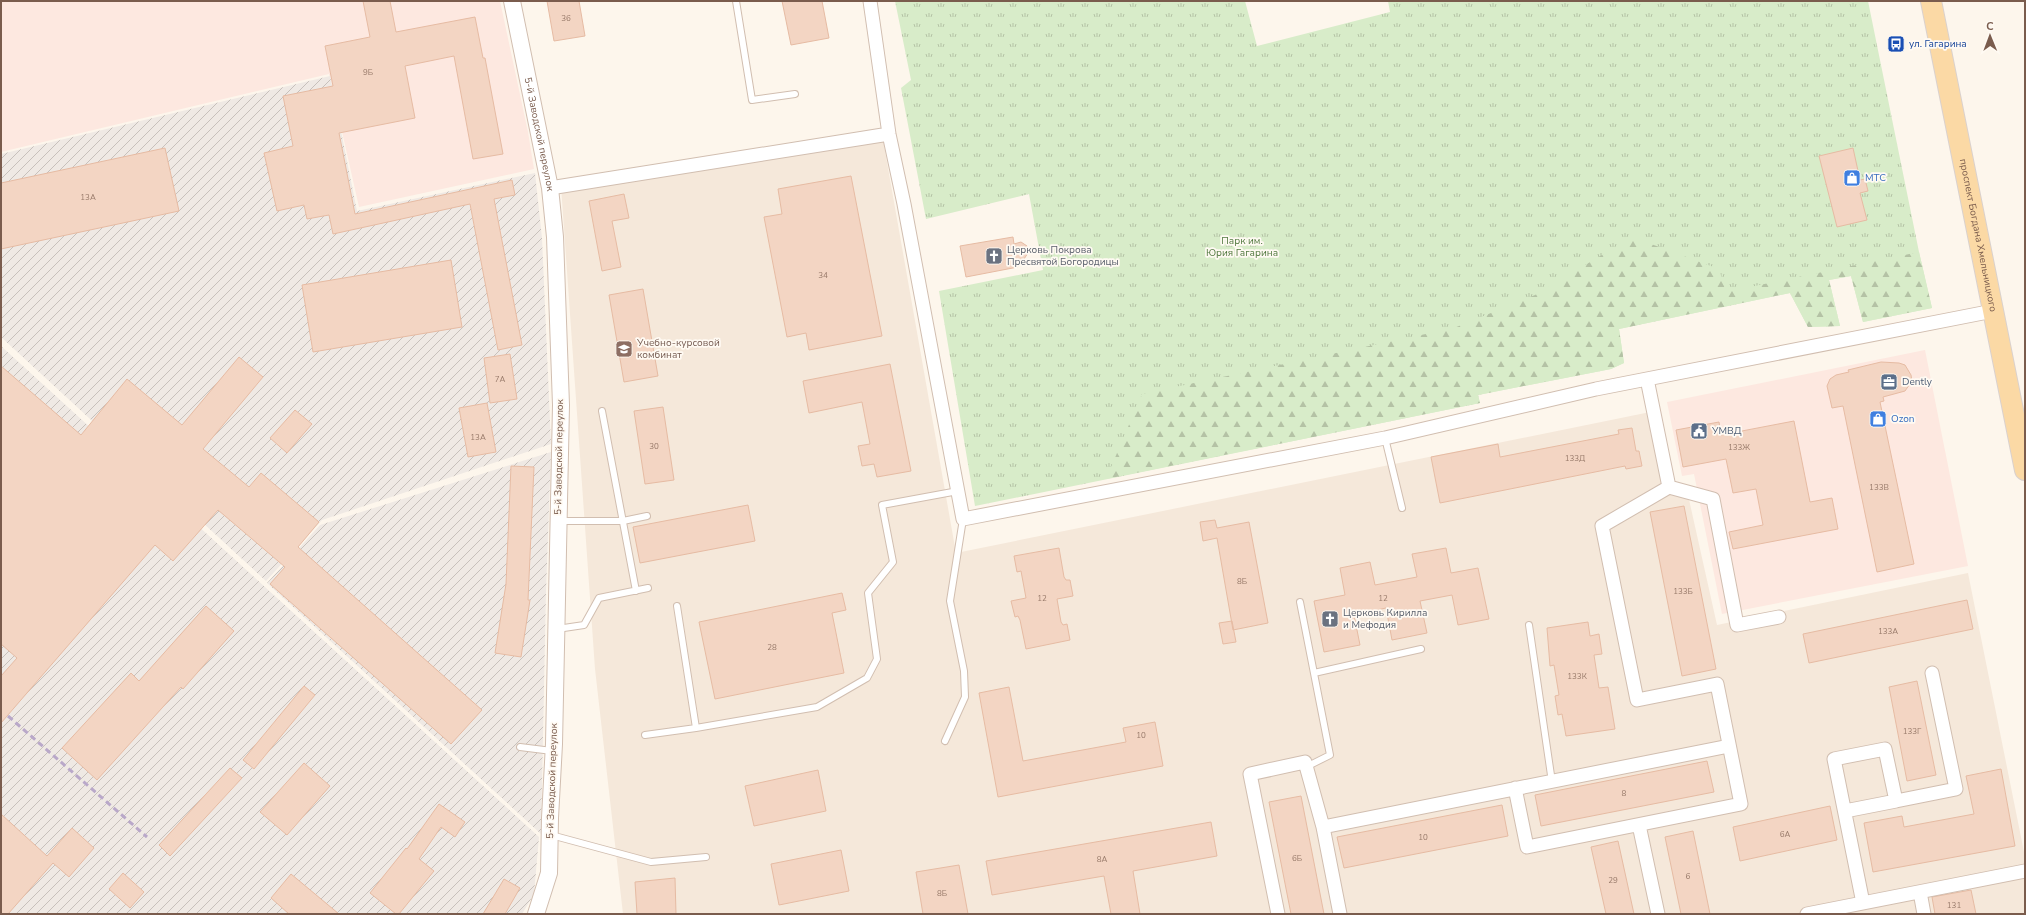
<svg xmlns="http://www.w3.org/2000/svg" width="2026" height="915" font-family="'Nunito Sans',sans-serif">
<style>
.residential{fill:#f5e8da}
.commercial{fill:#fde8e0}
.industrial{fill:url(#industrial-furrows)}
.grass{fill:url(#grass-tufts)}
.forest{fill:url(#forest-firs)}
.building{fill:#f3d5c3;stroke:#e6bba3}
.lines{fill:none;stroke-linecap:round;stroke-linejoin:round}
.service-casing{stroke:#d1beb0;stroke-width:8}
.minor-casing{stroke:#d1beb0;stroke-width:15}
.tertiary-casing{stroke:#d1beb0;stroke-width:18}
.primary-casing{stroke:#dad1cd;stroke-width:22}
.service{stroke:#fff;stroke-width:6}
.minor{stroke:#fff;stroke-width:13}
.tertiary{stroke:#fff;stroke-width:16}
.primary{stroke:#fbd9a5;stroke-width:20}
.rail{stroke:#b9a8c9;stroke-width:3;stroke-dasharray:6 4;stroke-linecap:butt}
.labels{text-anchor:middle;dominant-baseline:central;stroke-width:3.5;stroke-linejoin:round;paint-order:stroke}
.number-label{font-size:8px;fill:#987a6a}
.transit-label{font-size:10px;fill:#164399;stroke:#fffaf3;text-anchor:start}
.street-label{font-size:10px;fill:#7a5c4d;stroke:#fffaf3}
.shop-label{font-size:10px;fill:#366cbe;stroke:#fffaf3;text-anchor:start}
.park-label{font-size:10px;fill:#537a41;stroke:#fffaf3}
.worship-label{font-size:10px;fill:#5b616d;stroke:#fffaf3;text-anchor:start}
.education-label{font-size:10px;fill:#785e54;stroke:#fffaf3;text-anchor:start}
.service-label{font-size:10px;fill:#4e5e75;stroke:#fffaf3;text-anchor:start}
</style>
<defs>
<pattern id="industrial-furrows" width="10" height="10" patternUnits="userSpaceOnUse"><rect width="10" height="10" fill="#efe9e4"/><path d="M-1 1l2-2M0 10L10 0M9 11l2-2" fill="none" stroke="#c7c0bb"/></pattern>
<pattern id="grass-tufts" width="24" height="20" patternUnits="userSpaceOnUse"><rect width="24" height="20" fill="#d8ecc9"/><path d="M3 7l-1-3M5 7V3M7 7l1-3M15 17l-1-3M17 17v-4M19 17l1-3" fill="none" stroke="#b4c2a5"/></pattern>
<pattern id="forest-firs" width="22" height="20" patternUnits="userSpaceOnUse"><rect width="22" height="20" fill="#d8ecc9"/><path d="M5 1l3.5 6h-7zM16 11l3.5 6h-7z" fill="#b4c2a5"/></pattern>
</defs>
<rect width="100%" height="100%" fill="#fdf6ec"/>
<path class="residential" d="M 882,134 L 956,553 L 1660,410 L 1675,488 L 1686,486 L 1717,625 L 1968,573 L 2025,857 L 2025,914 L 623,914 L 595,669 L 561,186 Z"/>
<path class="commercial" d="M 1,1 L 500,1 L 528,132 L 534,169 L 359,207 L 329,74 L 1,152 Z
M 1925,350 L 1968,566 L 1722,614 L 1694,474 L 1682,476 L 1667,402 Z"/>
<path class="industrial" d="M 330,76 L 357,211 L 535,173 L 542,238 L 551,444 L 322,520 L 266,581 L 1,337 L 1,154 Z
M 1,346 L 539,837 L 534,894 L 522,914 L 1,914 Z
M 551,452 L 546,591 L 541,834 L 267,583 L 320,525 Z"/>
<path class="grass" d="M 895,1 L 1245,1 L 1257,46 L 1390,12 L 1388,1 L 1868,1 L 1919,252 L 1932,308 L 1863,322 L 1851,276 L 1829,280 L 1840,326 L 1808,327 L 1790,293 L 1619,329 L 1624,363 L 1611,369 L 1478,395 L 1480,403 L 975,506 L 939,291 L 1043,270 L 1029,194 L 926,219 L 901,88 L 911,80 Z"/>
<path class="forest" d="M 1632,237 L 1719,269 L 1726,292 L 1919,252 L 1932,308 L 1863,322 L 1851,276 L 1829,280 L 1840,326 L 1808,327 L 1790,293 L 1619,329 L 1624,363 L 1611,369 L 1478,395 L 1480,403 L 1106,479 L 1142,394 L 1454,328 L 1535,295 Z"/>
<path class="building" d="M 363,1 L 390,1 L 396,32 L 475,17 L 483,58 L 485,58 L 503,154 L 473,159 L 454,56 L 405,66 L 415,118 L 339,133 L 355,214 L 512,180 L 515,195 L 494,199 L 522,345 L 498,350 L 470,204 L 333,234 L 329,215 L 307,219 L 304,205 L 277,211 L 264,153 L 293,146 L 283,96 L 333,86 L 325,46 L 370,37 Z
M 547,1 L 579,1 L 585,36 L 554,41 Z
M 782,1 L 822,1 L 829,38 L 791,45 Z
M 165,148 L 179,211 L 1,249 L 1,183 Z
M 1853,148 L 1860,180 L 1865,179 L 1868,191 L 1860,193 L 1867,220 L 1837,227 L 1819,156 Z
M 851,176 L 882,336 L 809,350 L 806,333 L 787,337 L 764,217 L 782,214 L 778,189 Z
M 624,194 L 629,218 L 612,221 L 621,267 L 602,271 L 589,201 Z
M 1013,237 L 1014,244 L 1021,242 L 1027,246 L 1028,253 L 1024,259 L 1017,261 L 1018,267 L 966,277 L 960,246 Z
M 451,260 L 462,327 L 313,352 L 302,285 Z
M 643,289 L 658,376 L 624,382 L 609,295 Z
M 510,354 L 517,399 L 490,403 L 484,358 Z
M 239,357 L 263,377 L 203,449 L 249,487 L 261,473 L 319,522 L 298,547 L 482,710 L 451,744 L 270,584 L 285,567 L 218,510 L 173,561 L 155,545 L 1,723 L 1,676 L 17,658 L 1,644 L 1,366 L 81,435 L 127,379 L 182,425 Z
M 1881,362 L 1899,363 L 1905,365 L 1911,375 L 1912,381 L 1905,391 L 1883,397 L 1884,401 L 1880,402 L 1914,564 L 1877,572 L 1843,406 L 1832,408 L 1827,386 L 1830,379 L 1836,375 L 1849,372 L 1848,370 Z
M 890,364 L 911,471 L 877,477 L 874,464 L 862,466 L 858,446 L 870,444 L 862,402 L 809,413 L 803,381 Z
M 487,403 L 496,452 L 468,457 L 459,408 Z
M 663,407 L 674,480 L 645,484 L 634,411 Z
M 295,410 L 312,424 L 287,453 L 270,438 Z
M 1794,421 L 1810,502 L 1832,498 L 1838,529 L 1733,549 L 1729,532 L 1763,525 L 1756,489 L 1733,493 L 1726,459 L 1683,467 L 1676,430 L 1719,422 L 1721,435 Z
M 1632,428 L 1636,451 L 1639,451 L 1642,466 L 1626,469 L 1625,466 L 1440,503 L 1431,457 L 1498,444 L 1500,457 L 1619,434 L 1618,430 Z
M 511,466 L 534,467 L 528,600 L 530,600 L 521,657 L 495,653 L 506,584 Z
M 748,505 L 755,541 L 640,563 L 633,527 Z
M 1684,506 L 1716,669 L 1682,676 L 1650,512 Z
M 1215,520 L 1217,528 L 1249,522 L 1268,623 L 1233,630 L 1217,538 L 1203,541 L 1200,522 Z
M 1059,548 L 1064,577 L 1066,580 L 1070,580 L 1073,596 L 1057,599 L 1061,622 L 1063,625 L 1067,624 L 1070,640 L 1026,649 L 1020,620 L 1018,616 L 1015,617 L 1011,601 L 1026,598 L 1021,571 L 1017,572 L 1014,556 Z
M 1446,548 L 1451,573 L 1478,568 L 1489,619 L 1458,625 L 1452,595 L 1420,601 L 1427,633 L 1392,640 L 1386,608 L 1354,615 L 1360,645 L 1324,652 L 1314,601 L 1345,595 L 1340,568 L 1370,562 L 1375,585 L 1417,577 L 1412,554 Z
M 842,593 L 846,610 L 832,613 L 844,673 L 715,699 L 699,622 Z
M 1967,600 L 1973,629 L 1809,663 L 1803,634 Z
M 206,606 L 234,631 L 183,689 L 181,687 L 97,780 L 62,748 L 131,673 L 139,681 Z
M 1232,621 L 1236,642 L 1223,644 L 1219,623 Z
M 1588,622 L 1590,636 L 1599,634 L 1602,654 L 1594,655 L 1599,688 L 1608,687 L 1615,729 L 1566,736 L 1562,714 L 1558,715 L 1555,696 L 1559,695 L 1554,665 L 1550,666 L 1547,628 Z
M 1917,681 L 1936,775 L 1907,781 L 1889,687 Z
M 304,686 L 315,695 L 254,769 L 243,760 Z
M 1009,687 L 1023,761 L 1126,742 L 1123,728 L 1155,722 L 1163,766 L 998,797 L 979,693 Z
M 1707,761 L 1714,792 L 1541,826 L 1535,795 Z
M 304,763 L 330,786 L 287,835 L 260,812 Z
M 230,768 L 242,778 L 170,856 L 159,845 Z
M 2001,769 L 2015,846 L 1873,872 L 1864,823 L 1902,816 L 1904,827 L 1974,814 L 1966,776 Z
M 818,770 L 826,811 L 754,826 L 745,786 Z
M 1301,796 L 1324,914 L 1291,914 L 1269,802 Z
M 439,804 L 465,822 L 455,837 L 441,827 L 419,859 L 434,871 L 399,914 L 396,914 L 370,893 L 406,848 L 407,849 Z
M 1502,805 L 1508,836 L 1344,868 L 1337,837 Z
M 1830,806 L 1837,840 L 1740,861 L 1733,827 Z
M 1,814 L 47,856 L 72,828 L 94,848 L 69,877 L 53,863 L 8,914 L 1,914 Z
M 1211,822 L 1217,856 L 1133,871 L 1140,914 L 1111,914 L 1104,876 L 992,895 L 986,861 Z
M 1693,831 L 1710,914 L 1681,914 L 1665,837 Z
M 1618,841 L 1634,914 L 1606,914 L 1591,847 Z
M 841,850 L 849,891 L 779,905 L 771,864 Z
M 959,865 L 968,914 L 923,914 L 916,872 Z
M 123,873 L 144,892 L 130,908 L 109,889 Z
M 291,874 L 339,914 L 289,914 L 271,898 Z
M 675,878 L 676,914 L 637,914 L 635,882 Z
M 504,879 L 520,888 L 505,914 L 483,914 Z
M 1971,890 L 1976,914 L 1935,914 L 1932,897 Z"/>
<g class="lines">
<g class="service-casing">
<path id="service" d="M 736,1 L 752,100 L 795,94
M 602,411 L 636,591
M 1385,438 L 1402,508
M 559,521 L 623,521 L 647,516
M 1300,602 L 1330,755 L 1306,767
M 677,606 L 696,728
M 1529,625 L 1552,782
M 557,629 L 584,625 L 599,598 L 648,588
M 1314,673 L 1421,649
M 645,735 L 696,728 L 817,707 L 867,678 L 877,659 L 868,593 L 893,562 L 882,505 L 958,491
M 945,741 L 965,697 L 964,671 L 950,601 L 963,519
M 520,747 L 552,751
M 551,835 L 651,862 L 706,857"/>
</g>
<g class="minor-casing">
<path id="minor" d="M 870,1 L 889,134 L 904,204 L 963,519 L 1385,438 L 1596,389 L 1993,311
M 550,188 L 889,134
M 1669,487 L 1713,499 L 1737,625 L 1779,617
M 1515,788 L 1527,847 L 1741,804 L 1717,684 L 1637,700 L 1602,526 L 1669,487 L 1647,379
M 1845,811 L 1896,801
M 1639,825 L 1658,914
M 1323,827 L 1729,746
M 1920,892 L 1924,914
M 1863,903 L 1834,759 L 1885,749 L 1896,801 L 1956,789 L 1932,673
M 1278,914 L 1250,774 L 1305,762 L 1323,827 L 1340,914
M 1807,914 L 2025,871"/>
</g>
<g class="tertiary-casing">
<g id="tertiary">
<path id="s1" d="M 512,1 L 550,188 L 555,237 L 561,405 L 554,744 L 550,818 L 549,873 L 536,914"/>
</g>
</g>
<g class="primary-casing">
<g id="primary">
<path id="s2" d="M 1931,1 L 2025,470"/>
</g>
</g>
<use href="#service" class="service"/>
<use href="#minor" class="minor"/>
<use href="#tertiary" class="tertiary"/>
<use href="#primary" class="primary"/>
<path class="rail" d="M 8,716 L 147,837"/>
</g>
<defs>
<g id="bus-square" transform="scale(0.9)"><rect x="-9" y="-9" width="18" height="18" rx="4" fill="#1a4fb4" stroke="#fffaf3"/><path d="M-5-6H5V4H4V6H2V4H-2V6H-4V4H-5ZM-3.5-4V0h7V-4ZM-3.5 1.2v1.5H-2V1.2ZM2 1.2v1.5H3.5V1.2Z" fill="#fff"/></g>
<g id="shop-square" transform="scale(0.9)"><rect x="-9" y="-9" width="18" height="18" rx="4" fill="#3f7fe0" stroke="#fffaf3"/><path d="M-5-2.5h2.3a2.7 3.5 0 0 1 5.4 0H5L5.5 6h-11ZM-1.5-2.5h3a1.5 2.3 0 0 0-3 0Z" fill="#fff"/></g>
<g id="church-square" transform="scale(0.9)"><rect x="-9" y="-9" width="18" height="18" rx="4" fill="#6b7280" stroke="#fffaf3"/><path d="M-1.2-6h2.4v3.5h3.3v2.4h-3.3V6h-2.4V-.1h-3.3v-2.4h3.3Z" fill="#fff"/></g>
<g id="university-square" transform="scale(0.9)"><rect x="-9" y="-9" width="18" height="18" rx="4" fill="#8d6e63" stroke="#fffaf3"/><path d="M0-5L7-2L0 1L-7-2ZM-4 1L0 2.5L4 1V4Q0 6-4 4Z" fill="#fff"/></g>
<g id="office-square" transform="scale(0.9)"><rect x="-9" y="-9" width="18" height="18" rx="4" fill="#5c6f8a" stroke="#fffaf3"/><path d="M-6-3h4V-5.5h4V-3h4V5H-6ZM-1-4.5V-3h2v-1.5ZM-6 0V1H6V0Z" fill="#fff"/></g>
<g id="civic-square" transform="scale(0.9)"><rect x="-9" y="-9" width="18" height="18" rx="4" fill="#5c6f8a" stroke="#fffaf3"/><path d="M-.6-6.5H3V-4.5H.6V-3L4-1V1h2V6H-6V1h2V-1L-.6-3ZM-1.2 2.5V6h2.4V2.5Z" fill="#fff"/></g>
</defs>
<g fill-rule="evenodd">
<use href="#bus-square" x="1896" y="44"/>
<use href="#shop-square" x="1852" y="178"/>
<use href="#church-square" x="994" y="256"/>
<use href="#university-square" x="624" y="349"/>
<use href="#office-square" x="1889" y="382"/>
<use href="#shop-square" x="1878" y="419"/>
<use href="#civic-square" x="1699" y="431"/>
<use href="#church-square" x="1330" y="619"/>
</g>
<g class="labels">
<g class="number-label">
<text x="566" y="18">36</text>
<text x="368" y="72">9Б</text>
<text x="88" y="197">13А</text>
<text x="823" y="275">34</text>
<text x="500" y="379">7А</text>
<text x="478" y="437">13А</text>
<text x="654" y="446">30</text>
<text x="1739" y="447">133Ж</text>
<text x="1575" y="458">133Д</text>
<text x="1879" y="487">133В</text>
<text x="1242" y="581">8Б</text>
<text x="1683" y="591">133Б</text>
<text x="1042" y="598">12</text>
<text x="1383" y="598">12</text>
<text x="1888" y="631">133А</text>
<text x="772" y="647">28</text>
<text x="1577" y="676">133К</text>
<text x="1912" y="731">133Г</text>
<text x="1141" y="735">10</text>
<text x="1624" y="793">8</text>
<text x="1785" y="834">6А</text>
<text x="1423" y="837">10</text>
<text x="1297" y="858">6Б</text>
<text x="1102" y="859">8А</text>
<text x="1688" y="876">6</text>
<text x="1613" y="880">29</text>
<text x="942" y="893">8Б</text>
<text x="1954" y="905">131</text>
</g>
<g class="transit-label">
<text x="1909" y="44">ул. Гагарина</text>
</g>
<g class="street-label">
<text stroke="none"><textPath href="#s1" startOffset="136">5-й Заводской переулок</textPath></text>
<text stroke="none"><textPath href="#s2" startOffset="239">проспект Богдана Хмельницкого</textPath></text>
<text transform="translate(559 457) rotate(-89)">5-й Заводской переулок</text>
<text transform="translate(552 781) rotate(-88)">5-й Заводской переулок</text>
</g>
<g class="shop-label">
<text x="1865" y="178">МТС</text>
<text x="1891" y="419">Ozon</text>
</g>
<g class="park-label">
<text x="1242" y="241">Парк им.<tspan x="1242" dy="12">Юрия Гагарина</tspan></text>
</g>
<g class="worship-label">
<text x="1007" y="250">Церковь Покрова<tspan x="1007" dy="12">Пресвятой Богородицы</tspan></text>
<text x="1343" y="613">Церковь Кирилла<tspan x="1343" dy="12">и Мефодия</tspan></text>
</g>
<g class="education-label">
<text x="637" y="343">Учебно-курсовой<tspan x="637" dy="12">комбинат</tspan></text>
</g>
<g class="service-label">
<text x="1902" y="382">Dently</text>
<text x="1712" y="431">УМВД</text>
</g>
</g>
<rect width="2026" height="915" fill="none" stroke="#7a5c4d" stroke-width="4"/>
<g transform="translate(1990 36) rotate(359)" stroke="#fffaf3" stroke-width="3" paint-order="stroke">
<path d="M0-3L7 15L0 10L-7 15Z" fill="#7a5c4d"/>
<text y="-6" font-size="11" font-weight="bold" text-anchor="middle" fill="#7a5c4d">С</text>
</g>
</svg>
